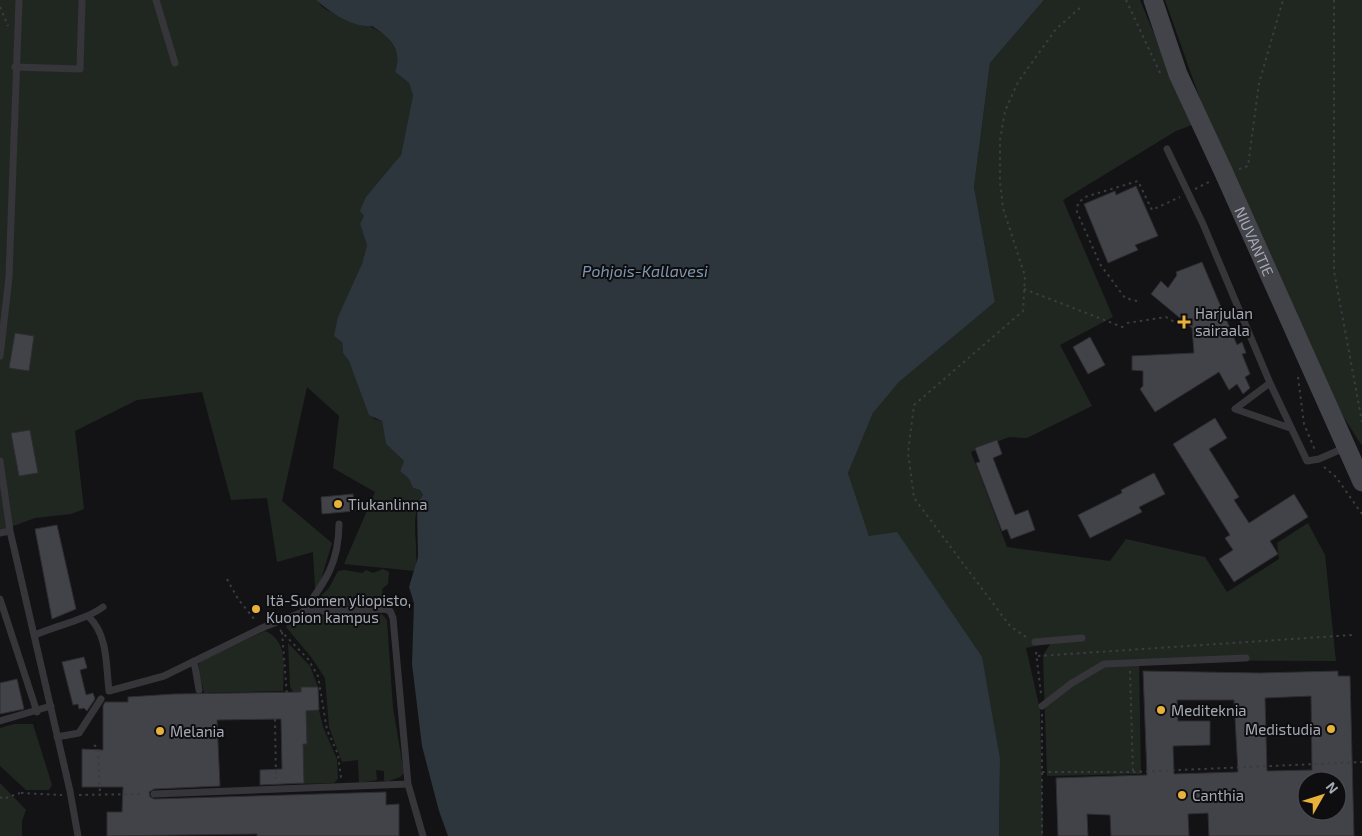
<svg xmlns="http://www.w3.org/2000/svg" width="1362" height="836" font-family="'Exo 2',sans-serif">
<style>
.green{fill:#202721}
.water{fill:#2d363d}
.building{fill:#424348;stroke:#2e2d31;fill-rule:evenodd}
.lines{fill:none;stroke-linecap:round;stroke-linejoin:round}
.path{stroke:#3b3c41;stroke-width:2;stroke-dasharray:2.5 4;stroke-linecap:butt}
.lane{stroke:#35353a;stroke-width:7}
.secondary{stroke:#43444a;stroke-width:19}
.poi-dot{fill:#e8b139;stroke:#0e0e10;stroke-width:2}
.labels{text-anchor:middle;dominant-baseline:central;stroke-width:4;stroke-linejoin:round;paint-order:stroke}
.street-label{font-size:15px;fill:#a6aab5;stroke:#0e0e10}
.poi-label{font-size:15px;fill:#a6aab5;stroke:#0e0e10;text-anchor:start}
.water-label{font-size:16px;font-style:italic;fill:#7e96ae;stroke:#0e0e10}
</style>
<rect width="100%" height="100%" fill="#131315"/>
<path class="green" d="M 0,0 L 316,0 C 319,3 323,8 327,10 C 350,23 375,21 392,43 C 399,54 399,61 395,72 L 409,83 L 413,95 L 401,155 L 360,224 L 367,245 L 342,342 L 343,353 L 349,361 L 374,419 L 382,421 L 386,444 L 404,461 L 400,471 L 409,479 L 413,488 L 420,490 L 423,495 C 408,516 420,546 415,571 L 344,564 L 375,492 L 333,468 L 339,416 L 307,387 L 282,501 L 332,543 L 318,590 L 315,588 L 313,552 L 277,562 L 267,498 L 231,500 L 202,392 L 137,400 L 75,431 L 84,509 L 71,514 L 35,518 L 0,531 Z
M 1044,0 L 1140,0 L 1192,125 L 1176,131 L 1063,200 L 1113,317 L 1060,345 L 1092,406 L 1027,438 L 1009,437 L 971,452 L 1007,547 L 1110,561 L 1126,539 L 1205,557 L 1227,592 L 1279,559 L 1277,543 L 1308,523 L 1325,555 L 1336,661 L 1139,660 L 1141,774 L 1047,776 L 1043,655 L 1051,643 L 1026,648 L 1040,710 L 1043,836 L 999,836 L 1000,759 L 869,536 L 848,473 L 873,413 L 899,382 L 995,302 L 974,187 L 990,63 Z
M 1165,0 L 1362,0 L 1362,446 L 1341,413 L 1201,102 Z
M 383,569 L 389,572 L 388,584 L 382,589 L 384,604 L 313,608 L 312,605 L 329,588 L 338,571 L 344,570 L 362,573 L 366,570 L 373,573 Z
M 374,612 L 383,615 L 387,620 L 393,708 L 404,773 L 400,777 L 386,782 L 384,780 L 384,771 L 376,770 L 377,780 L 359,783 L 358,760 L 342,762 L 329,727 L 325,678 L 311,657 L 286,627 L 290,620 L 300,617 Z
M 265,631 C 289,641 283,669 283,691 L 204,693 L 202,684 L 199,682 L 199,662 Z
M 288,643 L 310,666 L 318,687 L 301,687 L 301,692 L 293,692 L 290,686 Z
M 319,710 L 323,727 L 337,759 L 338,779 L 334,783 L 300,784 L 303,744 L 307,744 L 306,711 Z
M 14,724 L 33,724 L 52,785 L 49,790 L 26,790 L 0,766 L 0,728 Z
M 0,783 L 26,810 L 22,821 L 22,836 L 0,836 Z"/>
<path class="water" d="M 316,0 L 1044,0 L 990,63 L 974,187 L 995,302 L 899,382 L 873,413 L 848,473 L 869,536 L 897,532 L 982,657 L 1000,759 L 999,836 L 448,836 L 439,811 L 422,746 L 412,664 L 414,603 L 409,587 L 418,557 L 417,504 L 423,495 L 420,490 L 413,488 L 409,479 L 400,471 L 404,461 L 386,444 L 382,421 L 369,415 L 349,361 L 343,353 L 342,342 L 334,336 L 338,317 L 362,264 L 367,245 L 360,224 L 364,216 L 360,211 L 366,197 L 401,155 L 413,95 L 409,83 L 395,72 C 403,49 390,38 372,26 C 354,28 329,12 316,0 Z"/>
<path class="building" d="M 1136,186 L 1158,236 L 1135,245 L 1138,250 L 1108,263 L 1084,204 L 1115,191 L 1116,195 Z
M 1202,262 L 1237,345 L 1242,342 L 1246,353 L 1242,354 L 1250,374 L 1245,377 L 1250,388 L 1243,394 L 1237,384 L 1229,390 L 1219,372 L 1155,412 L 1140,389 L 1143,386 L 1143,371 L 1132,370 L 1132,356 L 1194,353 L 1192,328 L 1151,294 L 1161,281 L 1168,288 L 1177,275 L 1176,272 Z
M 15,333 L 34,336 L 29,371 L 9,368 Z
M 1090,337 L 1105,365 L 1088,374 L 1073,347 Z
M 1215,418 L 1227,438 L 1209,449 L 1239,497 L 1234,500 L 1249,523 L 1294,494 L 1308,517 L 1270,541 L 1278,554 L 1234,582 L 1219,559 L 1233,550 L 1225,538 L 1230,535 L 1173,444 Z
M 30,430 L 38,473 L 19,476 L 11,433 Z
M 997,440 L 1002,454 L 993,458 L 1015,515 L 1028,510 L 1035,530 L 1011,539 L 1007,529 L 1002,531 L 976,463 L 980,462 L 975,448 Z
M 1154,473 L 1165,494 L 1139,507 L 1142,512 L 1090,538 L 1078,515 L 1122,493 L 1121,490 Z
M 353,494 L 355,511 L 322,514 L 321,497 Z
M 57,525 L 76,609 L 52,619 L 35,529 Z
M 84,657 L 87,668 L 80,670 L 86,695 L 93,693 L 95,699 L 87,711 L 84,708 L 79,709 L 78,704 L 73,705 L 62,662 Z
M 1143,671 L 1259,673 L 1338,671 L 1338,676 L 1350,676 L 1354,836 L 1209,836 L 1208,813 L 1188,814 L 1189,836 L 1111,836 L 1110,815 L 1087,814 L 1088,836 L 1058,836 L 1056,778 L 1147,775 ZM 1311,696 L 1312,770 L 1267,771 L 1265,698 ZM 1177,700 L 1234,700 L 1238,772 L 1174,774 L 1173,746 L 1210,745 L 1210,721 L 1178,721 ZM 1307,781 L 1337,781 L 1337,811 L 1307,811 Z
M 17,679 L 24,709 L 0,714 L 0,683 Z
M 301,687 L 318,687 L 319,710 L 306,711 L 307,744 L 303,744 L 304,783 L 260,785 L 260,770 L 282,769 L 281,719 L 217,720 L 220,786 L 154,789 L 149,792 L 150,797 L 154,799 L 386,792 L 386,805 L 399,804 L 399,836 L 257,836 L 257,834 L 107,836 L 107,812 L 122,812 L 123,787 L 82,787 L 82,749 L 103,750 L 103,706 L 105,702 L 128,702 L 128,697 L 174,694 L 301,692 Z"/>
<g class="lines">
<path class="path" d="M 1126,0 L 1161,75
M 1334,0 L 1334,271 L 1362,422
M 0,7 L 8,26
M 1239,169 L 1248,166 L 1259,83 L 1283,0
M 1195,189 L 1211,181
M 1024,289 L 1125,328
M 1137,301 L 1125,298 L 1100,264 L 1077,212 L 1078,203 L 1085,197 L 1138,181 L 1152,210 L 1180,197
M 1127,323 L 1166,317 L 1181,326 L 1185,322
M 1298,377 L 1304,424 L 1315,450
M 1324,467 L 1336,477 L 1362,514
M 227,579 L 238,599 L 255,620
M 280,630 L 308,659 L 318,676 L 327,730 L 338,754 L 341,778
M 282,632 L 287,696
M 1026,637 L 1010,626 L 914,498 L 908,453 L 914,405 L 1023,311 L 1025,276 L 1003,208 L 1000,182 L 1000,140 L 1005,111 L 1018,82 L 1056,29 L 1080,8
M 1036,652 L 1041,694
M 1038,656 L 1352,635
M 1130,671 L 1133,772
M 1042,714 L 1042,836
M 275,719 L 276,779
M 94,745 L 98,748 L 100,794
M 1042,772 L 1133,772 L 1362,762
M 21,793 L 62,795
M 79,795 L 144,794
M 0,797 L 3,799 L 20,793"/>
<path class="lane" d="M 156,0 L 175,63
M 15,67 L 80,69 L 82,0
M 1167,149 L 1203,224 L 1270,383 L 1307,461 L 1319,459 L 1344,448
M 0,356 L 9,277 L 19,0
M 1270,383 L 1235,409 L 1290,428
M 0,461 L 10,531 L 70,791 L 78,836
M 0,533 L 10,531
M 0,599 L 37,712
M 303,612 C 325,582 339,563 339,524
M 89,617 C 108,635 106,666 109,691 L 164,676 L 264,627 L 303,612 L 384,609 L 390,611 L 393,618 L 408,784 L 423,836
M 35,635 C 58,625 83,621 103,607
M 1035,642 L 1082,638
M 194,661 L 199,690
M 1042,706 L 1072,683 L 1104,664 L 1246,658
M 0,721 L 51,706
M 57,737 L 79,733 L 101,699
M 154,794 L 408,784"/>
<path class="secondary" id="s1" d="M 1153,0 L 1178,74 L 1224,173 L 1362,482"/>
</g>
<g class="poi-dot">
<path d="M1181.5 314.5h5v5h5v5h-5v5h-5v-5h-5v-5h5z"/>
<circle cx="338" cy="504" r="5"/>
<circle cx="256" cy="609" r="5"/>
<circle cx="1161" cy="710" r="5"/>
<circle cx="1331" cy="729" r="5"/>
<circle cx="160" cy="731" r="5"/>
<circle cx="1182" cy="795" r="5"/>
</g>
<g class="labels">
<g class="street-label">
<text stroke="none"><textPath href="#s1" startOffset="262">NIUVANTIE</textPath></text>
</g>
<g class="poi-label">
<text x="1195" y="313">Harjulan<tspan x="1195" dy="17">sairaala</tspan></text>
<text x="348" y="504">Tiukanlinna</text>
<text x="266" y="600">Itä-Suomen yliopisto,<tspan x="266" dy="17">Kuopion kampus</tspan></text>
<text x="1171" y="710">Mediteknia</text>
<text x="1321" y="729" text-anchor="end">Medistudia</text>
<text x="170" y="731">Melania</text>
<text x="1192" y="795">Canthia</text>
</g>
<g class="water-label">
<text x="645" y="270">Pohjois-Kallavesi</text>
</g>
</g>
<g transform="translate(1322 796) rotate(51)"><circle r="24" fill="#0e0e10" stroke="#4b4c52"/>
<path d="M0-4L9 19L0 12L-9 19Z" fill="#e8b139"/>
<text y="-8" font-size="14" font-weight="bold" text-anchor="middle" fill="#a6aab5">N</text>
</g>
</svg>
